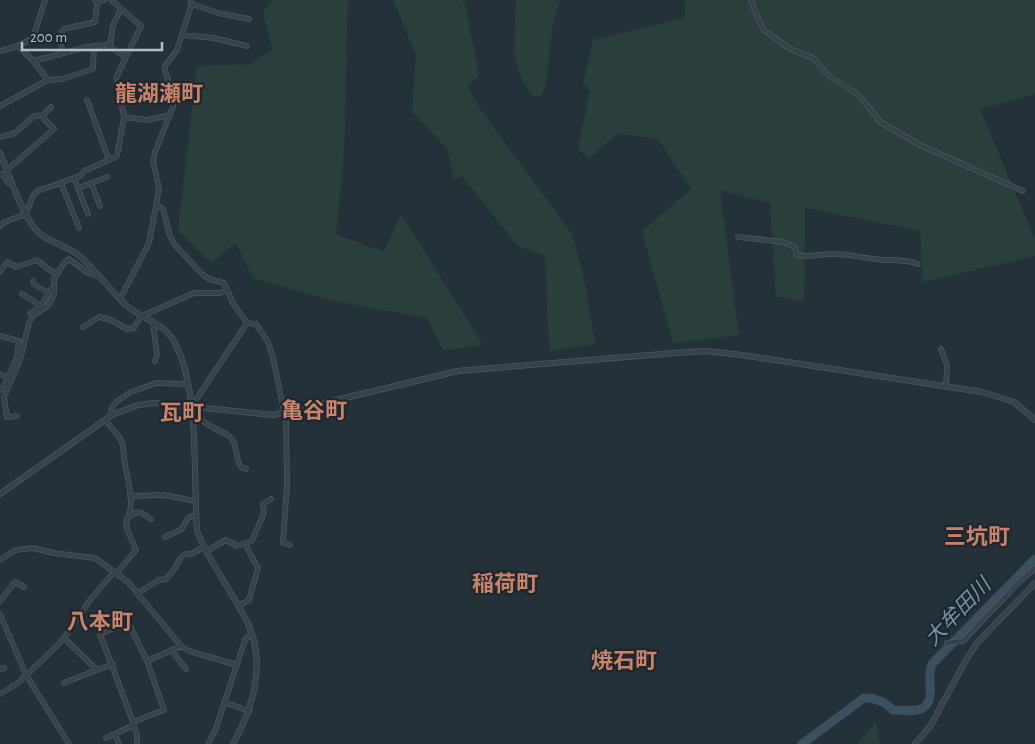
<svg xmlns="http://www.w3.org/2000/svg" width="1035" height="744" font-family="'Alegreya Sans','Noto Sans JP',sans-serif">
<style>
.green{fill:#2a3f3c}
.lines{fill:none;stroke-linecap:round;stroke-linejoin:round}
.river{stroke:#3a505f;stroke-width:9}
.minor-casing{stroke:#566068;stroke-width:5.5}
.tertiary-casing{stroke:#566068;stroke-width:6}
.minor{stroke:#38424a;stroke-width:4.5}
.tertiary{stroke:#38424a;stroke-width:5}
.labels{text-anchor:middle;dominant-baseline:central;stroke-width:4.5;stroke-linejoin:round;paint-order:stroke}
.water-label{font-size:21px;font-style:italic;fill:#7693a6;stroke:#1d272e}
.quarter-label{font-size:22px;font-weight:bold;fill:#ca8369;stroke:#1d272e}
</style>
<rect width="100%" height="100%" fill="#253139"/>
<path class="green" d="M 273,0 L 348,0 L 344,154 L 336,234 L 384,252 L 401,214 L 483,345 L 443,350 L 427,318 L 330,300 L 253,278 L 236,243 L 211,263 L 178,230 L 197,66 L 249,64 L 272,50 L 263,11 Z
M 393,0 L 462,0 L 465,4 L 479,75 L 468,87 L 481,110 L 572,234 L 584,278 L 595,344 L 549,351 L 545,256 L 518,246 L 462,176 L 454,180 L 448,150 L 412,111 L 416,55 Z
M 516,0 L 560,0 L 553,24 L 545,89 L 541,96 L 537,97 C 528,96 516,68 515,58 C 513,40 516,19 516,0 Z
M 686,0 L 1035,0 L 1035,94 L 980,109 L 1035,240 L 1035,256 L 923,282 L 920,231 L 805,208 L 804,301 L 776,297 L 770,203 L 720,190 L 739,335 L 673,343 L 642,231 L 691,189 L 659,140 L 619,133 L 589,158 L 578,149 L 590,90 L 583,84 L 593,40 L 684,18 Z
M 876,722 L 880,744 L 857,744 Z"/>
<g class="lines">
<path class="river" d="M 802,744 L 864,698 C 876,697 885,702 893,710 C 918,711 933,714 930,684 C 930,676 929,671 932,664 L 1035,559"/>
<g class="minor-casing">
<path id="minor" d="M 95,0 L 97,3 L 104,0
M 751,0 L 758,19 L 764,30 L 790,49 L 813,58 L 830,77 L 857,94 L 867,105 L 880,122 L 922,146 L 1023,191
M 191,6 L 195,5 L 218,13 L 249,19
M 182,35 L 214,38 L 247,46
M 18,46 L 31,39 L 34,35 L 45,0
M 110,46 L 113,25 L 121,9
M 0,51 L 18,46 L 33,61 L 48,80
M 63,53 C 61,44 58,36 64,29 L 95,22 L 97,3
M 33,61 L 87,47 L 107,45 L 126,57
M 87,100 L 109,160
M 0,106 L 48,80 L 62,79 L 93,69 L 94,46
M 124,117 L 147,120 L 170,115
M 0,137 L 15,133 L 34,116 L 43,115
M 7,170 L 54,129 L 44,119 L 43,115 L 51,107
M 0,174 L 3,174 L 8,183 L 12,182
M 74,178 L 88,214
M 61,183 L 79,228
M 91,183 L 100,206
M 78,188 L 107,177
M 157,205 L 163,209 L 170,236 L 175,245 L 202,274 L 209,279 L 224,283 L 233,303 L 247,323 L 256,324 L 268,342 L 273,358 L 286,421 L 287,485 L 283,542 L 284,543 L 290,545
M 0,226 L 5,222 L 26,214 L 33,196 L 37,191 L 80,176 L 84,171 L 117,156 L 124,117 L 116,78 L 141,26 L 111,0
M 738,237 L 783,242 L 795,247 L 797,255 C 809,258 823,253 836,254 C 849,254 862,258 875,259 C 890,261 904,259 918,264
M 0,272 L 7,262 L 16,267 L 37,260 L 48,269 L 57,274
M 33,281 L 34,284 L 48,293
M 22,294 L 41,306
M 120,299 L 149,243 L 159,189 L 153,161 L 155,152 L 173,107 L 171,88 L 165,71 L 165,66 L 177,50 L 191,6 L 191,0
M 30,313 L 41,306 L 51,289 L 54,287
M 142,316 L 194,293 L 220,293 L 227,290
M 153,322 L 157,355 L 155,361
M 83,327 L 99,317 L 109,319 L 127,329 L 134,328 L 141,315
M 0,336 L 19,341
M 941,349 L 947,365 L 946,386
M 0,374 L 8,378
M 0,390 L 3,388 L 17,358 L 19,341
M 191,407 L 247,323
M 17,416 L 7,417 L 4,397 L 20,360 L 29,323 L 33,316 L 46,307 L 50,303 L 54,294 L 54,279 L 64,263 L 69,259 L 88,273 L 100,277
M 111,416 L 112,407 L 116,402 L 131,392 L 156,383 L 187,384
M 192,416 C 204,420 206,424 216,429 C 223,433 231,434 234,443 C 237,451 236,462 242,468 L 246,469
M 105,420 C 111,427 119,434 122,443 C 124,447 123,453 124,458 C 126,475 137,506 126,521 L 127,529 L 136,550 L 117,573
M 130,496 L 164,495 L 195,501
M 129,517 C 140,509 140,512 151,519
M 165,537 L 182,529 L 188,518 L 196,514
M 206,551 L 226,540 L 237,546 L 252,541 L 264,513 L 263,504 L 271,499
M 0,560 L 16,550 L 33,548 L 53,553 L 95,558 L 128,582 L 181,646 L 189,651 L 237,665
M 138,593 L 159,580 L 166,579 L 175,568 L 181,557 L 186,554 L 191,554 L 204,547
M 0,601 L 15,582 L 24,587
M 238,606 L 249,600 L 258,568 L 245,544
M 0,614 L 26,675 L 69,744
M 64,638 L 97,670 L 113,664
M 947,643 L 963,641 L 1017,584 L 1035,568
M 171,650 L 186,669
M 147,661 L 181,646
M 0,669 L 4,668
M 64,683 L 97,670
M 0,694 L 18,683 L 57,646 L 64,638 L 90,600 L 114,572
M 224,702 L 249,711
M 133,722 L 164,710 L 147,661 L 128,622 L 100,634 L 133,722 L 137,735 L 137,744
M 115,734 L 119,744
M 106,738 L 134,725
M 208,744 L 215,731 L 245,640 L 252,633"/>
</g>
<g class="tertiary-casing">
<path id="tertiary" d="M 0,153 C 9,174 20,209 33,226 C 44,242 62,243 77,254 C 96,269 109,290 127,306 C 143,319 165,324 175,343 C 200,392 193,476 197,531 C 210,564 232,591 247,622 C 267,662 253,708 233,744
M 0,494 L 112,415 L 138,405 L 154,403 L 273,415 L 458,371 L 675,353 L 706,351 L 742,355 L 982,392 L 1014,402 L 1035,420
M 915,744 L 931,725 L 967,658 L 978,642 L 1035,583"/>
</g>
<use href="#minor" class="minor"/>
<use href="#tertiary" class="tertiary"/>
</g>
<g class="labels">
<g class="water-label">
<text transform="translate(958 612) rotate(-46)">大牟田川</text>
</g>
<g class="quarter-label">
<text x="159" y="94">龍湖瀬町</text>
<text x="314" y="411">亀谷町</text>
<text x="182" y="413">瓦町</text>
<text x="977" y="537">三坑町</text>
<text x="505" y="584">稲荷町</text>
<text x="100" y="622">八本町</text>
<text x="624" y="661">焼石町</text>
</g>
</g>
<path d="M22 42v8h140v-8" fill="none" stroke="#b3bdc5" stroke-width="2.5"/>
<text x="30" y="42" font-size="15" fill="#b3bdc5" stroke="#1d272e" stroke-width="4" paint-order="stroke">200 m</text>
</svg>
